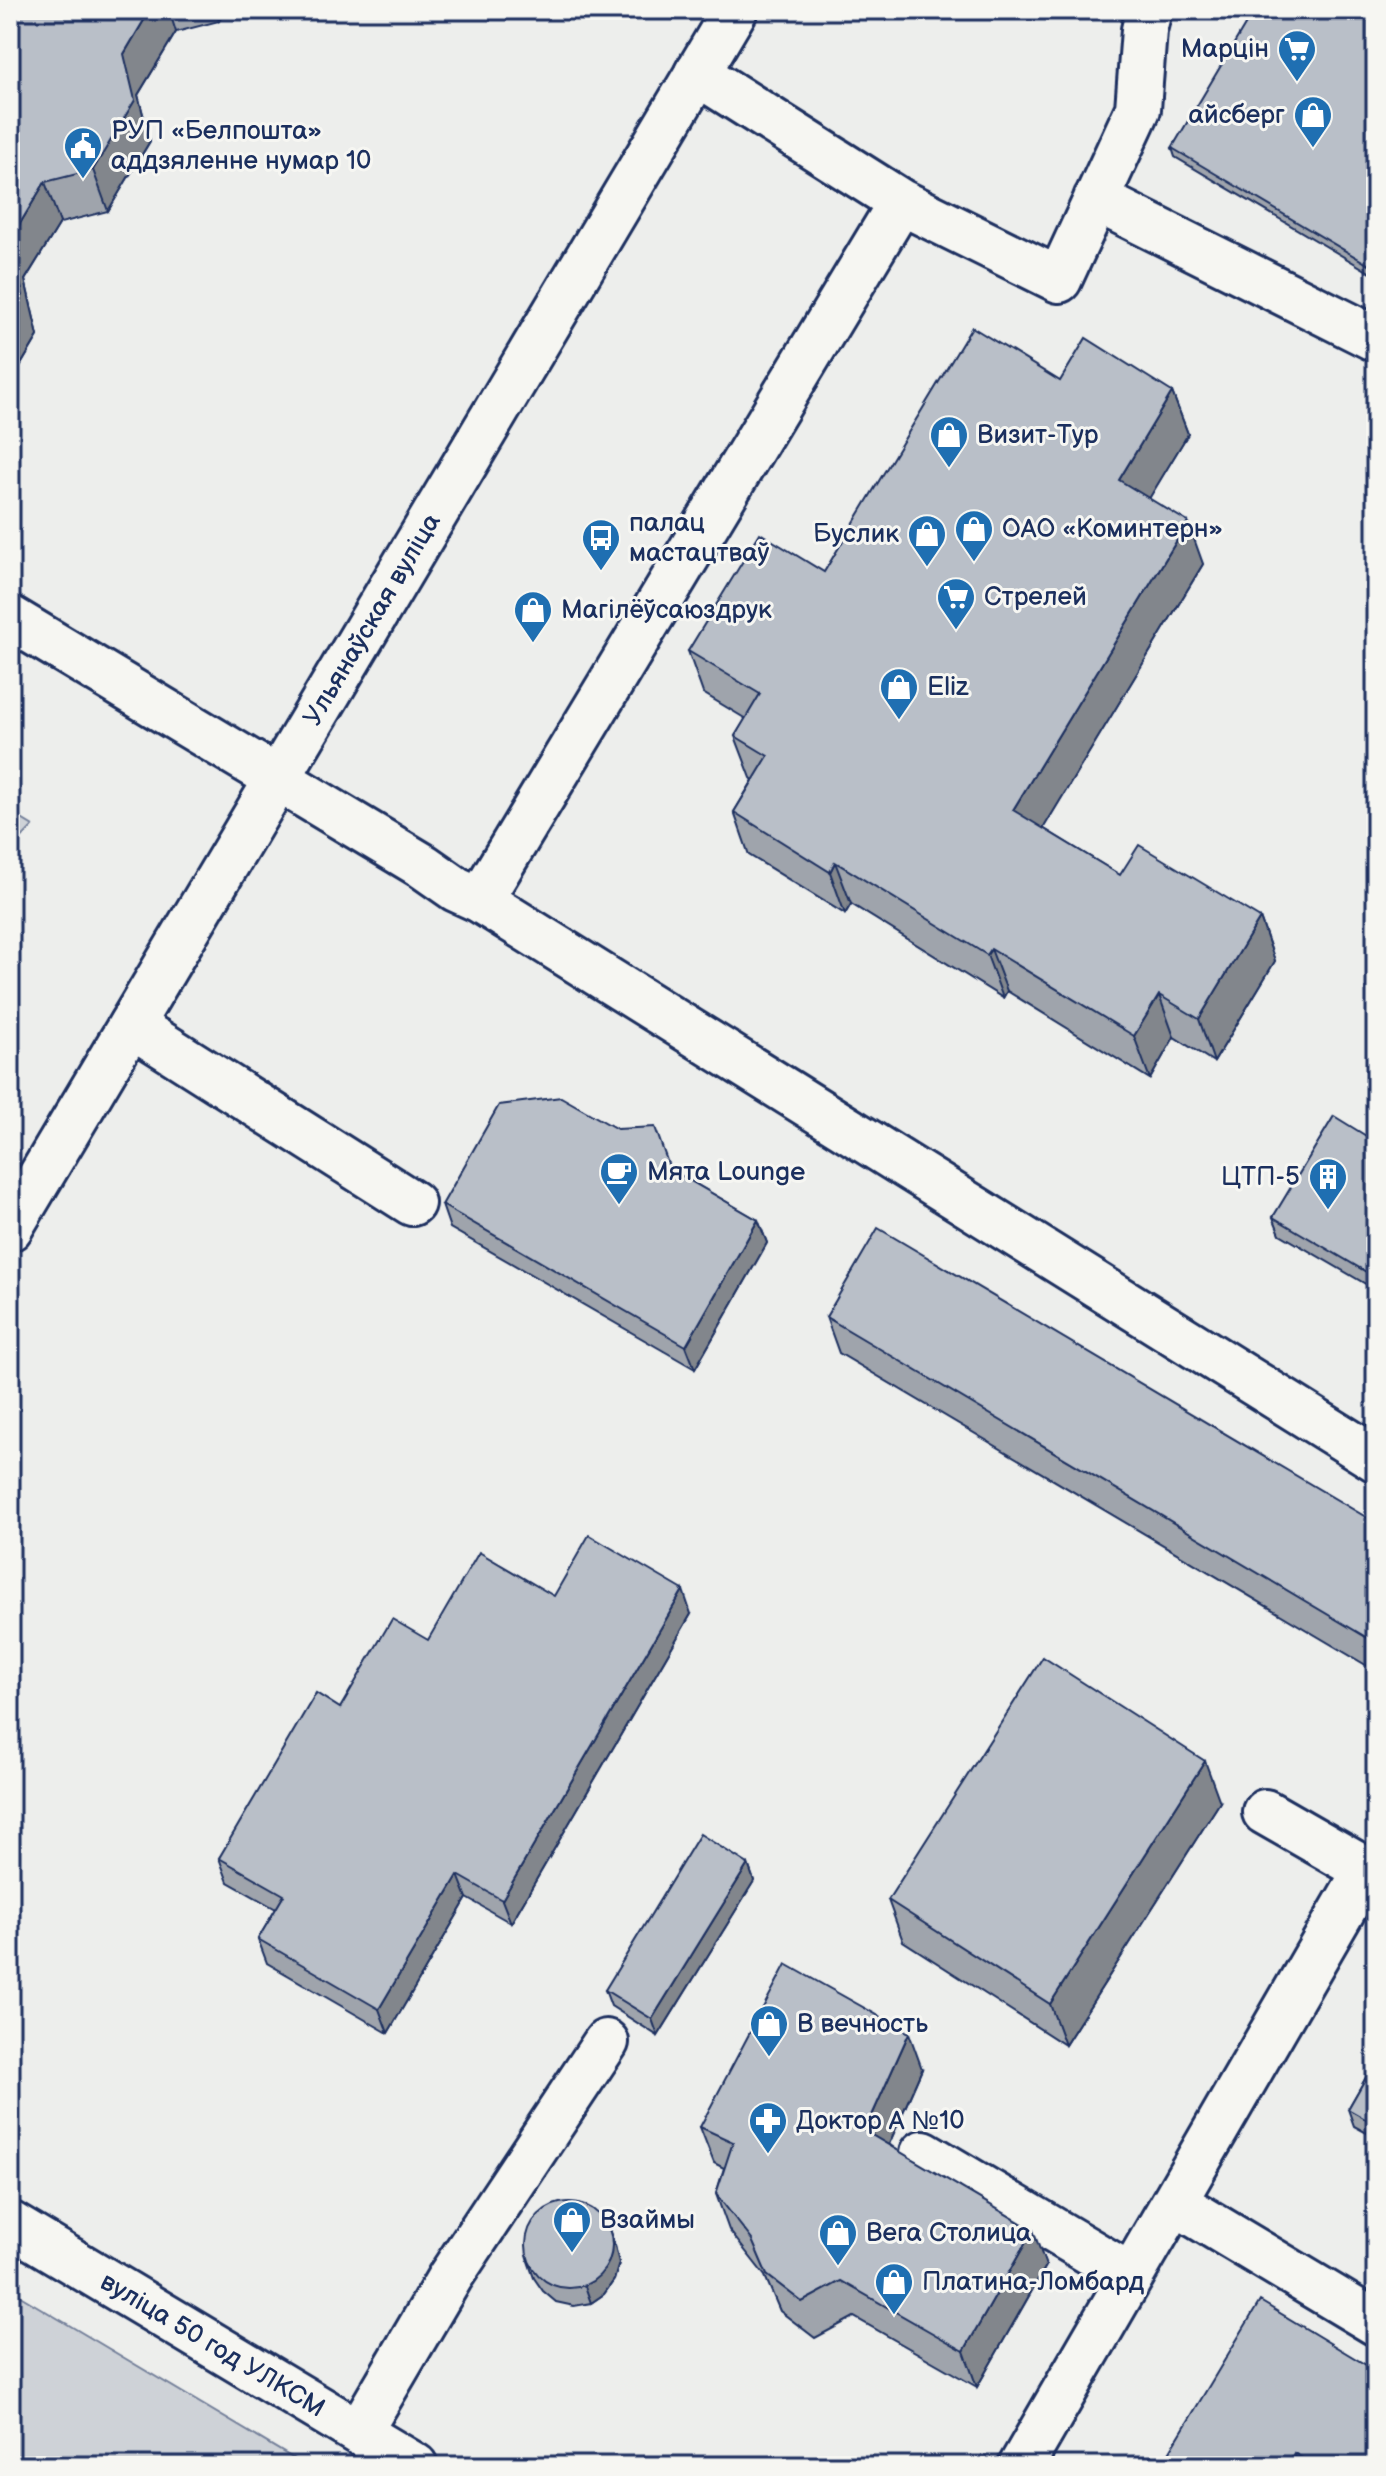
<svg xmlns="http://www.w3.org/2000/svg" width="1386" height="2476" font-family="'Balsamiq Sans',sans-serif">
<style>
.green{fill:#ced2d7;stroke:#74809a;stroke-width:2}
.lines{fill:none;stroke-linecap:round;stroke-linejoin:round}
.minor-casing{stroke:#1b2f5e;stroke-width:50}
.major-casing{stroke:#1b2f5e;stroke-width:50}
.minor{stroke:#f6f6f2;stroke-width:44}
.major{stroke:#f6f6f2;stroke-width:44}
.wall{fill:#9fa4ac;stroke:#1b2f5e;stroke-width:2}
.shaded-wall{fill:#82868c;stroke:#1b2f5e;stroke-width:2}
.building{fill:#b9bfc8;stroke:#1b2f5e;stroke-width:2}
.labels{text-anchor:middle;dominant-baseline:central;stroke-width:6;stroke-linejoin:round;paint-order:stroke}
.poi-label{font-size:26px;fill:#1b2f5e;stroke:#f6f6f2;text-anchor:start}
.street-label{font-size:26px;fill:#1b2f5e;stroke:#f6f6f2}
</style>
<rect width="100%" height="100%" fill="#edeeec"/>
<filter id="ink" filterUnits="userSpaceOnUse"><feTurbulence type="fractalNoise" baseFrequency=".0125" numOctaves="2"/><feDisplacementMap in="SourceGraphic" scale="16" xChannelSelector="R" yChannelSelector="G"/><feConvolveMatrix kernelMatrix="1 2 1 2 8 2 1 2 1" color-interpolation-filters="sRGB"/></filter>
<g filter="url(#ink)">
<path class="green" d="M 10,812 L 33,826 L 10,850 Z
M 10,2290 L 306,2466 L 10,2466 Z"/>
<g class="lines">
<g class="minor-casing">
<path id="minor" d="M 697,73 L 901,202 L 1059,280 L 1138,109 L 1144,30 L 1149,10
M 1096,199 L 1376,339
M 10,618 L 423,866 L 456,889 L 480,900 L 1376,1459
M 480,900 L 901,202
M 131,1025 L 412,1203
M 923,2153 L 1131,2276
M 1174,2202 L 1366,1870 L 1265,1812
M 359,2432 L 450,2277 L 606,2042
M 1021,2466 L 1174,2202 L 1376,2323"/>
</g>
<g class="major-casing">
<g id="major">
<path id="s1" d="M 10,1228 L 735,10"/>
<path id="s2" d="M 10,2224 L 415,2466"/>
</g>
</g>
<use href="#minor" class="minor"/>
<use href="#major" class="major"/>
</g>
<path class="wall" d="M 10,10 L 226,10 L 219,21 L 176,32 L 138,95 L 150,141 L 108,211 L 60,223 L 25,280 L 38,336 L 10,383 Z
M 1376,10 L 1376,276 L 1175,157 L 1172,148 Z
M 1172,392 L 1188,434 L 1149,498 L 1203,564 L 1043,828 L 1120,875 L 1260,918 L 1275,961 L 1214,1062 L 1174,1037 L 1150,1079 L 1007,991 L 1003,998 L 851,904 L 845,914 L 749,855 L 734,812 L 753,780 L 751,778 L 735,736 L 746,719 L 703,693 L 688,651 L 824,572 Z
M 1376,1142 L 1376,1290 L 1280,1234 L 1273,1217 Z
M 670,1169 L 758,1220 L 767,1243 L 695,1369 L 450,1228 L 442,1205 Z
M 826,1317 L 1376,1523 L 1376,1671 L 839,1353 Z
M 554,1596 L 691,1614 L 511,1923 L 467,1898 L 388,2033 L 267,1963 L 258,1939 L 276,1909 L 228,1882 L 219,1858 L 340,1708 L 428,1640 Z
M 1220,1802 L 1065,2045 L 903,1941 L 888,1900 Z
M 748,1864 L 754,1881 L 658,2036 L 611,2006 L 605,1990 Z
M 1376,2060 L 1376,2138 L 1354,2126 L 1348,2109 Z
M 922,2069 L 889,2144 L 1046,2266 L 977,2387 L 854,2317 L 815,2338 L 780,2311 L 765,2276 L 729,2230 L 716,2194 L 724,2168 L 714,2163 L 700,2127 Z
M 615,2246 L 619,2263 L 614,2280 L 604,2294 L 591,2303 L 574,2306 L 556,2302 L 543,2291 L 534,2278 L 528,2261 Z
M 1376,2371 L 1376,2466 L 1161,2466 Z"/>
<path class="shaded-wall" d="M 150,10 L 169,10 L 176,32 L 138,95 L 150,141 L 108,211 L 93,170 L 124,54 Z
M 215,10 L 226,10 L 219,21 Z
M 45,182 L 60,223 L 25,280 L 38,336 L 10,383 L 10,240 Z
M 1172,392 L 1188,434 L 1135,522 L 1119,480 Z
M 1188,522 L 1203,564 L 1029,852 L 1013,810 Z
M 835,862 L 851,904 L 845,914 L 830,872 Z
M 1260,918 L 1275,961 L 1214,1062 L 1199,1019 Z
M 991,949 L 1007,991 L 1003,998 L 987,955 Z
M 1159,995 L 1174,1037 L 1150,1079 L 1134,1036 Z
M 758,1220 L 767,1243 L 695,1369 L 686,1346 Z
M 683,1590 L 691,1614 L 511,1923 L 502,1900 Z
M 1205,1761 L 1220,1802 L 1065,2045 L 1050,2004 Z
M 748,1864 L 754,1881 L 658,2036 L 652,2019 Z
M 458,1875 L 467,1898 L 388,2033 L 379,2009 Z
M 909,2033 L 922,2069 L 879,2167 L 865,2131 Z
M 609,2229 L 615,2246 L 619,2263 L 614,2280 L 604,2294 L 591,2303 L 585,2286 Z
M 1033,2230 L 1046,2266 L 977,2387 L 964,2351 Z
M 1294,2453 L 1299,2466 L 1287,2466 Z"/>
<path class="building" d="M 10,10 L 150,10 L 124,54 L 135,100 L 93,170 L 45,182 L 10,240 L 23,295 L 10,317 Z
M 1254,10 L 1376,10 L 1376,269 L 1172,148 Z
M 972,327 L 1060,381 L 1086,338 L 1172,392 L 1119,480 L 1188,522 L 1013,810 L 1120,875 L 1139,845 L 1260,918 L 1199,1019 L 1159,995 L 1134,1036 L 991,949 L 987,955 L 835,862 L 830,872 L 734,812 L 768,756 L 735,736 L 760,694 L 688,651 L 760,533 L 824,572 Z
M 561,1097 L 617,1129 L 655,1127 L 670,1169 L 758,1220 L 686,1346 L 442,1205 L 499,1105 Z
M 1334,1116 L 1376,1142 L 1376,1275 L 1375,1277 L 1273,1217 Z
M 878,1228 L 1376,1523 L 1376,1643 L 826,1317 Z
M 589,1535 L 683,1590 L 502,1900 L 458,1875 L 379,2009 L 258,1939 L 284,1895 L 219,1858 L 316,1693 L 340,1708 L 392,1619 L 428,1640 L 479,1552 L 554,1596 Z
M 1043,1657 L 1205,1761 L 1050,2004 L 888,1900 Z
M 700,1834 L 748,1864 L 652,2019 L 605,1990 Z
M 786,1964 L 909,2033 L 865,2131 L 1033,2230 L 964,2351 L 841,2281 L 802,2302 L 767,2275 L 752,2240 L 716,2194 L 733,2142 L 700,2127 Z
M 1376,2060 L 1376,2125 L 1348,2109 Z
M526 2245a43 43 0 1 1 86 0a43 43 0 1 1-86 0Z
M 1260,2301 L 1376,2371 L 1376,2466 L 1316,2466 L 1294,2453 L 1287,2466 L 1161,2466 Z"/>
</g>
<defs>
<g id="supermarket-pin" transform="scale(2)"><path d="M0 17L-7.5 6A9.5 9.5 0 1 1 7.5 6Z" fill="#1f6fb2" stroke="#f6f6f2"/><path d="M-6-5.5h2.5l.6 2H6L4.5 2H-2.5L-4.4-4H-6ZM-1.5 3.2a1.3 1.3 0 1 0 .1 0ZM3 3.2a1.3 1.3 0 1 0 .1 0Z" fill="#fff"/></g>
<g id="shop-pin" transform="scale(2)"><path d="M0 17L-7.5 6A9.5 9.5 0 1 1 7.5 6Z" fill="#1f6fb2" stroke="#f6f6f2"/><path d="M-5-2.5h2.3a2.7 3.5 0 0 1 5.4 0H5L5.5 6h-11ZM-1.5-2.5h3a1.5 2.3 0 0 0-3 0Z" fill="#fff"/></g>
<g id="civic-pin" transform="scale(2)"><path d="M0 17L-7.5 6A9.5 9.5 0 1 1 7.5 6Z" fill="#1f6fb2" stroke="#f6f6f2"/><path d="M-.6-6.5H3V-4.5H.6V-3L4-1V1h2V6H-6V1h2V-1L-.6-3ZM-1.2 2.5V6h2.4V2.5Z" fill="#fff"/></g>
<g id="bus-pin" transform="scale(2)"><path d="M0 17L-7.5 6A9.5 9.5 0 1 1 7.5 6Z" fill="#1f6fb2" stroke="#f6f6f2"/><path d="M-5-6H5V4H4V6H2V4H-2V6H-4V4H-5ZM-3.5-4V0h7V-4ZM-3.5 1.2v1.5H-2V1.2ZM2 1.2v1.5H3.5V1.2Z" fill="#fff"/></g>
<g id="cafe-pin" transform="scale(2)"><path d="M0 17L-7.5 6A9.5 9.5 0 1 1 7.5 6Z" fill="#1f6fb2" stroke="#f6f6f2"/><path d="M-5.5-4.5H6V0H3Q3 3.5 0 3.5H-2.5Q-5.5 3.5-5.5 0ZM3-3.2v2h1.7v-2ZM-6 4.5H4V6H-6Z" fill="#fff"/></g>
<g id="building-pin" transform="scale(2)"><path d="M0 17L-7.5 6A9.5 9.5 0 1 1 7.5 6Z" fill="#1f6fb2" stroke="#f6f6f2"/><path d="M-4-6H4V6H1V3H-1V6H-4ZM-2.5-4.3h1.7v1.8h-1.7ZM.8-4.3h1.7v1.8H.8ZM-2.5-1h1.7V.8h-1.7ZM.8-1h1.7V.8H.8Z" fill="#fff"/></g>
<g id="pharmacy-pin" transform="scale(2)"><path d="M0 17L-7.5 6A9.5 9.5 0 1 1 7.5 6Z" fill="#1f6fb2" stroke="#f6f6f2"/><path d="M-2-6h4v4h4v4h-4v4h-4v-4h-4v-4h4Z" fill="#fff"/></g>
</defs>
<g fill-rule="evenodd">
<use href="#supermarket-pin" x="1297" y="49"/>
<use href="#shop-pin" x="1313" y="115"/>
<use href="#civic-pin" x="83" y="146"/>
<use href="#shop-pin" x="949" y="435"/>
<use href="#shop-pin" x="974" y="529"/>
<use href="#shop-pin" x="927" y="534"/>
<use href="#bus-pin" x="601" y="538"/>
<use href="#supermarket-pin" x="956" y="597"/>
<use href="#shop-pin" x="533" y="610"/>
<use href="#shop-pin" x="899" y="687"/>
<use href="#cafe-pin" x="619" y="1172"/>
<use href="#building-pin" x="1328" y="1177"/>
<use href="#shop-pin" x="769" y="2024"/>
<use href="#pharmacy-pin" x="768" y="2121"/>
<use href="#shop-pin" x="572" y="2220"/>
<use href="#shop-pin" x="838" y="2233"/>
<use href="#shop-pin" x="894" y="2282"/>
</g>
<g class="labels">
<g class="poi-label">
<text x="1269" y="49" text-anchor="end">Марцін</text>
<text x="1285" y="115" text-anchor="end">айсберг</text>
<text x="111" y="131">РУП «Белпошта»<tspan x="111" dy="30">аддзяленне нумар 10</tspan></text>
<text x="977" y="435">Визит-Тур</text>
<text x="629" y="523">палац<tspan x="629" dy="30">мастацтваў</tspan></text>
<text x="1002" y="529">ОАО «Коминтерн»</text>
<text x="899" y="534" text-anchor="end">Буслик</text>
<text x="984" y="597">Стрелей</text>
<text x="561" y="610">Магілёўсаюздрук</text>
<text x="927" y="687">Eliz</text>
<text x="647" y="1172">Мята Lounge</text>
<text x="1300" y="1177" text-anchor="end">ЦТП-5</text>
<text x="797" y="2024">В вечность</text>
<text x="796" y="2121">Доктор А №10</text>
<text x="600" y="2220">Взаймы</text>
<text x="866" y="2233">Вега Столица</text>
<text x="922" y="2282">Платина-Ломбард</text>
</g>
<g class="street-label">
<text stroke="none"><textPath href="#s1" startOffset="708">Ульянаўская вуліца</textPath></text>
<text stroke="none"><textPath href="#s2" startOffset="236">вуліца 50 год УЛКСМ</textPath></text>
</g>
</g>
<rect width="1386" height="2476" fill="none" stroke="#f6f6f2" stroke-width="40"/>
<rect x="20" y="20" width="1346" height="2436" fill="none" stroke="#1b2f5e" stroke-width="3" filter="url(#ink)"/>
</svg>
